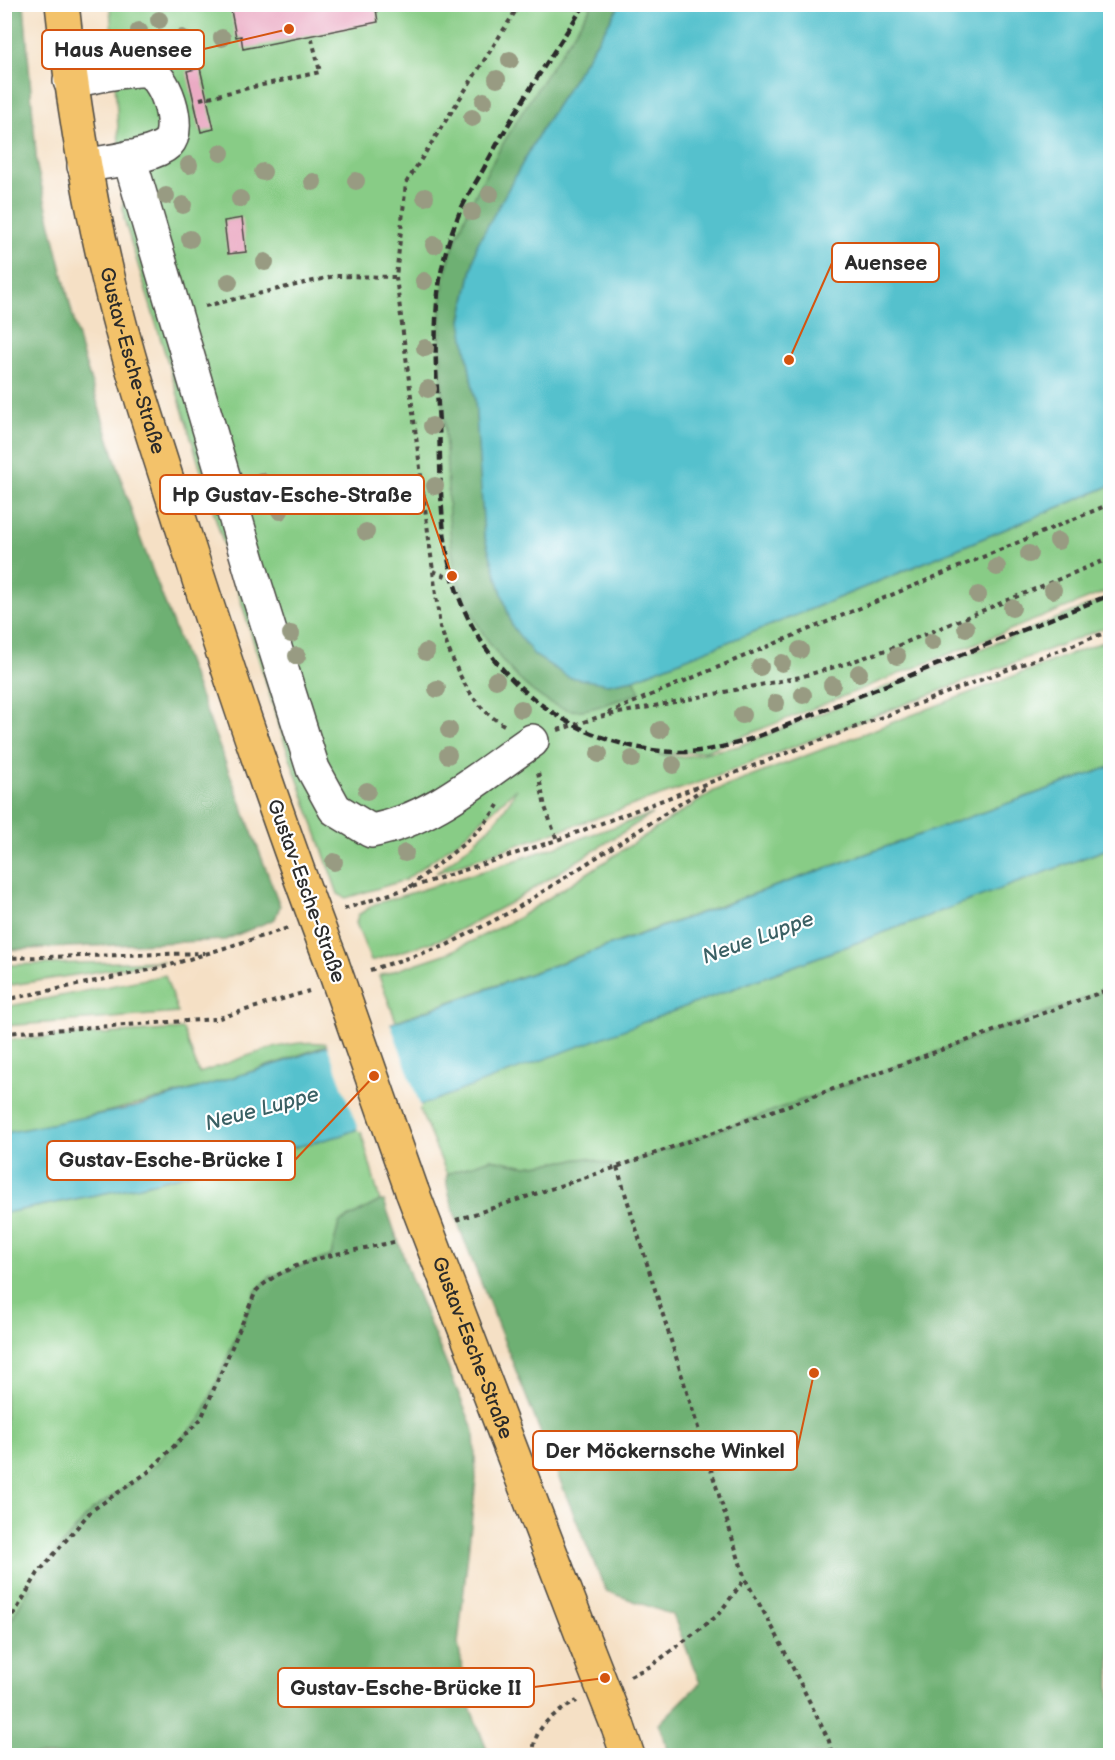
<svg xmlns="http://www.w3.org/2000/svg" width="1115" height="1760" font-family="'Balsamiq Sans',sans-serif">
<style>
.green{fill:#88cc86;stroke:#5a7c58;stroke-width:1.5}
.forest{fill:#6eb073;stroke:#4c6e4f;stroke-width:1.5}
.water{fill:#55c1cd;stroke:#40767c;stroke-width:1.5}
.pier{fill:#f5e0c5}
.building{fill:#ebabc4}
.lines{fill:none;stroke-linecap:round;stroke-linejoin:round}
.minor-casing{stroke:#494642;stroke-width:36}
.major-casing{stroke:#494642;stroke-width:36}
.path{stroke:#494642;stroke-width:4;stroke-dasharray:4.5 4.5;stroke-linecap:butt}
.minor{stroke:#fff;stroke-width:33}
.major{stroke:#f3c26a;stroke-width:33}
.rail{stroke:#2b2b2b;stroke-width:4.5;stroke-dasharray:9 4.5;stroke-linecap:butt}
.major-bridge-casing{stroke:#494642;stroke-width:36;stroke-linecap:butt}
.major-bridge{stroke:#f3c26a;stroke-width:33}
.tree{fill:#989b82}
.labels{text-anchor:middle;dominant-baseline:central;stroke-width:4.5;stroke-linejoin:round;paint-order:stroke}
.street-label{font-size:20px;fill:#2b2b2b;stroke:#fff}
.water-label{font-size:21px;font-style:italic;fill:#3a6064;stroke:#fff}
.leader{fill:none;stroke:#d5540f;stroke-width:2}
.callout-dot{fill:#d5540f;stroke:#fff;stroke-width:2}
.callout{fill:#fff;stroke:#d5540f;stroke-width:2}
.callout-label{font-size:21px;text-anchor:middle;font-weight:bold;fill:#2b2b2b}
</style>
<rect width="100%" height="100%" fill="#fff"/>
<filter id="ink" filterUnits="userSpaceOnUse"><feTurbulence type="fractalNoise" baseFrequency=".0167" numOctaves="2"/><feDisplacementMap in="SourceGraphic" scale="12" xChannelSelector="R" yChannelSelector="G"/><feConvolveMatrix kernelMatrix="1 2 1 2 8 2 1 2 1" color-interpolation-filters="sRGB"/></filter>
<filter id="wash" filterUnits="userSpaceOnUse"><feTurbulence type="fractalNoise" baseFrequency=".008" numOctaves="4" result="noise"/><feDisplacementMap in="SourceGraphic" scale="24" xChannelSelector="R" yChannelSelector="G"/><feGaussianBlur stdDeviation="1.35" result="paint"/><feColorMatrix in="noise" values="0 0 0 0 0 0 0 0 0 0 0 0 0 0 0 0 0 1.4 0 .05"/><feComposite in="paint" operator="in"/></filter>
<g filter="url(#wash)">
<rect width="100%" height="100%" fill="#f5e0c5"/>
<path class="green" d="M 110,5 L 620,5 L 540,132 L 477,245 L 461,321 L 484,535 L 512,626 L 634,679 L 804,612 L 1110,486 L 1110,590 L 706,751 L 658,755 L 683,757 L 739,746 L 1110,597 L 1110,626 L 712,778 L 436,873 C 465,850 501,824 516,789 L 461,839 L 405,880 L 346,898 L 338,894 L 282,735 L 124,219 Z
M 1110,639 L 1110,767 L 396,1021 L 379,976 L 448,953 L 518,918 L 714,791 Z
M 652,814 L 510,903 L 442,939 L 371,961 L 356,923 L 358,915 L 375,904 L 490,869 Z
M 1110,848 L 1110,989 L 617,1167 L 588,1158 L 526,1166 L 491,1159 L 447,1174 L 418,1106 Z
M 164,961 L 5,986 L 5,965 Z
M 165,975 L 178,1013 L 5,1026 L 5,1007 Z
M 183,1029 L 199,1073 C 240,1060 287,1036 330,1044 C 223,1084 116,1113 5,1133 L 5,1040 Z
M 360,1128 L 380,1201 L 339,1223 L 331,1256 L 270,1277 L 256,1291 L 201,1419 L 148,1472 L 91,1511 L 38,1573 L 5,1631 L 5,1213 L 140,1186 L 339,1136 Z"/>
<path class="forest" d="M 24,4 L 37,167 L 81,350 L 139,535 L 280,906 L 275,919 L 225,940 L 5,950 L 4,5 Z
M 592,5 L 620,5 L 540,132 L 477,245 L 461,319 L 475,399 L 484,535 L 512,626 L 608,684 L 634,679 L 640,693 C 622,698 588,713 570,710 C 521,701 468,621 457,576 C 447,535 449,492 446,450 C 444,395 433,313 449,260 C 476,172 542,83 592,5 Z
M 1110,989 L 1110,1755 L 670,1755 L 659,1724 L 700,1683 L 673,1615 L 606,1591 C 564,1493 525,1394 486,1295 C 478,1274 442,1191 447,1174 L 491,1159 L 526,1166 L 588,1158 L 617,1167 Z
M 380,1201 L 384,1201 L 412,1281 L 474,1431 L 476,1480 L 458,1644 L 470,1707 L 489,1755 L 5,1755 L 5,1631 L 38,1573 L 91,1511 L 148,1472 L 201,1419 L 256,1291 L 270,1277 L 331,1256 L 339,1223 Z"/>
<path class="water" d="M 620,5 L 1110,5 L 1110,486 L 804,612 L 634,679 L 608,684 L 568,677 L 534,655 L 512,626 L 484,535 L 475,399 L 461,321 L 477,245 L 540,132 Z
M 1110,767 L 1110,848 L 339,1136 L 140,1186 L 5,1213 L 5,1133 L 136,1107 L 280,1063 Z"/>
<path class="pier" d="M 389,1020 L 421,1108 L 359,1132 L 326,1042 Z"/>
<g id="blocks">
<path class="building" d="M 230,5 L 380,5 L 380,8 L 376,9 L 378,22 L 243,49 L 241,36 L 236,37 Z
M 200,68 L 214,129 L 201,132 L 187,71 Z
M 242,218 L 246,252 L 228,254 L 224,221 Z"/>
</g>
</g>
<g filter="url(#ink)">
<use href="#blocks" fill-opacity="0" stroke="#494642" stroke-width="1.5"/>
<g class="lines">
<g class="minor-casing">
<path id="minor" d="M 70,81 C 91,78 122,69 143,70 C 166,71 182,129 168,143 C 152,158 106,161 84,166
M 129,157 L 255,584 L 313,769 L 335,809 L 371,831 C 432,820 482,775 532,741"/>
</g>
<g class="major-casing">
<g id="major">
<path id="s1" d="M 62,4 C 72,98 87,190 109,281 C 131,374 163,465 191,555 C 235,692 281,829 332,963"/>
<path id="s2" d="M 412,1191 L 587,1648"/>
<path d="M 618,1727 L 628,1756"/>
</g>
</g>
<path class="path" d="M 200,99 L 320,72 L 311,35
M 205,306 L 335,276 L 396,277
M 433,571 L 448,577
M 608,713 L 1110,504
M 504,725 C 468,705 454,664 440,627 L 396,277 L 406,183 L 520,4
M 558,730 L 599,717 L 800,677 L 845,664 L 892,648 L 1110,558
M 538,773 L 545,807 L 557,840
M 410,887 C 440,860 477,840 498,805
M 344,909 L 557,840 L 1110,631
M 4,958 L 205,953
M 370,970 L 445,946 L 514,910 L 705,788
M 4,1000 L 164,967 L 288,928
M 4,1033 L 216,1019 L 309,991
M 617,1167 L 745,1579 L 775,1632 L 829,1741 L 832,1756
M 456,1220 L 617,1167 L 1110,989
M 4,1631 L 38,1573 L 91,1511 L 148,1472 L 201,1419 L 256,1291 C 291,1257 352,1252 398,1241
M 630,1676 L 651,1666 L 717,1616 L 745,1579
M 534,1756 C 531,1727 555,1713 577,1701"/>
<use href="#minor" class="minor"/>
<use href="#major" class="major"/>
<path class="rail" d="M 585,4 C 549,59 513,113 483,170 C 474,186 463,202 457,219 C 429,285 435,354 439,424 C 441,474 439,527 452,575 C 478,675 572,748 675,752 C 729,754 785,725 834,706 C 926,669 1018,632 1110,595"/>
<g class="major-bridge-casing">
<path id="major-bridge" d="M 332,963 L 412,1191
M 587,1648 L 618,1727"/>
</g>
<use href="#major-bridge" class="major-bridge"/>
</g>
<g class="tree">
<circle cx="159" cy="20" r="9"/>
<circle cx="139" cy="31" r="9"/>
<circle cx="182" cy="38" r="9"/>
<circle cx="222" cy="38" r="9"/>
<circle cx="510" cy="60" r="9"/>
<circle cx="497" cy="79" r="9"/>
<circle cx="484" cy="101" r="9"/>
<circle cx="472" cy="118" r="9"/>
<circle cx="221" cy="153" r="9"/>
<circle cx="189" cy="165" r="9"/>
<circle cx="263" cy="172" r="9"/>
<circle cx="356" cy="181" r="9"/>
<circle cx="313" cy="182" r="9"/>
<circle cx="490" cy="194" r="9"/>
<circle cx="166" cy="196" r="9"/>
<circle cx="425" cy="197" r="9"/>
<circle cx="240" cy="199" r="9"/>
<circle cx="183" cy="205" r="9"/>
<circle cx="472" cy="212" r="9"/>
<circle cx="190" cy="239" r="9"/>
<circle cx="434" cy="245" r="9"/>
<circle cx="265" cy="262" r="9"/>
<circle cx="424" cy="281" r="9"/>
<circle cx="229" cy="282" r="9"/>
<circle cx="425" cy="348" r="9"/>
<circle cx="428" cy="389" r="9"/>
<circle cx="432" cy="426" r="9"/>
<circle cx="261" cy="481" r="9"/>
<circle cx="435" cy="486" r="9"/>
<circle cx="280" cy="511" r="9"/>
<circle cx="366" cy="532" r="9"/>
<circle cx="1058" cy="541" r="9"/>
<circle cx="1029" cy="554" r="9"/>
<circle cx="997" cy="567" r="9"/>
<circle cx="1053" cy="590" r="9"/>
<circle cx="978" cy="595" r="9"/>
<circle cx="1012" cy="608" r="9"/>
<circle cx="966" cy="628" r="9"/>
<circle cx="291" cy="634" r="9"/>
<circle cx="932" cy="642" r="9"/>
<circle cx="800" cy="650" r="9"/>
<circle cx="426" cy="652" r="9"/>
<circle cx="297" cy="656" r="9"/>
<circle cx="897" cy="656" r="9"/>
<circle cx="782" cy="663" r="9"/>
<circle cx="760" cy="667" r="9"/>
<circle cx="859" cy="673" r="9"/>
<circle cx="496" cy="680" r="9"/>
<circle cx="832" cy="685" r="9"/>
<circle cx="437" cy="689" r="9"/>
<circle cx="803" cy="695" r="9"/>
<circle cx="776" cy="703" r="9"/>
<circle cx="521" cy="709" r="9"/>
<circle cx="742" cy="715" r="9"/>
<circle cx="449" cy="730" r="9"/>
<circle cx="660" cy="730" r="9"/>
<circle cx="599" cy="754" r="9"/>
<circle cx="448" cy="755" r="9"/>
<circle cx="632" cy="759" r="9"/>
<circle cx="673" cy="765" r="9"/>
<circle cx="367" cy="791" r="9"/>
<circle cx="405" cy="853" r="9"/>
<circle cx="334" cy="862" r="9"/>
</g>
</g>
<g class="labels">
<g class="street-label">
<text stroke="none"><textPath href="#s1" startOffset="364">Gustav-Esche-Straße</textPath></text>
<text transform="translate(306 891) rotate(70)">Gustav-Esche-Straße</text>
<text stroke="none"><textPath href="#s2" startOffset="168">Gustav-Esche-Straße</textPath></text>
</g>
<g class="water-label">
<text transform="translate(758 938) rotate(-20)">Neue Luppe</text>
<text transform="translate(262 1109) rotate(-15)">Neue Luppe</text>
</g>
</g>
<path class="leader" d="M289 29L204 49M789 360L832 263M452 576L424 494M374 1076L295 1160M814 1373L797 1451M605 1678L534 1687"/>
<g class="callout-dot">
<circle cx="289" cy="29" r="6"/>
<circle cx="789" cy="360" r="6"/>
<circle cx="452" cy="576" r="6"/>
<circle cx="374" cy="1076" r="6"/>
<circle cx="814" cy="1373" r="6"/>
<circle cx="605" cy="1678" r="6"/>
</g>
<g class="callout">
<rect x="42" y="30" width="162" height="39" rx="6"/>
<rect x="832" y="243" width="107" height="39" rx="6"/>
<rect x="160" y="475" width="264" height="39" rx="6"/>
<rect x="47" y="1141" width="248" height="39" rx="6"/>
<rect x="533" y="1431" width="264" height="39" rx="6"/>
<rect x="278" y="1668" width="256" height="39" rx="6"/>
</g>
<g class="callout-label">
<text x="123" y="57">Haus Auensee</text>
<text x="886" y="270">Auensee</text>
<text x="292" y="502">Hp Gustav-Esche-Straße</text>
<text x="171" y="1167">Gustav-Esche-Brücke I</text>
<text x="665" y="1458">Der Möckernsche Winkel</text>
<text x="406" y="1695">Gustav-Esche-Brücke II</text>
</g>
<rect width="1115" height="1760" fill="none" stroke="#fff" stroke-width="24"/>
</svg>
